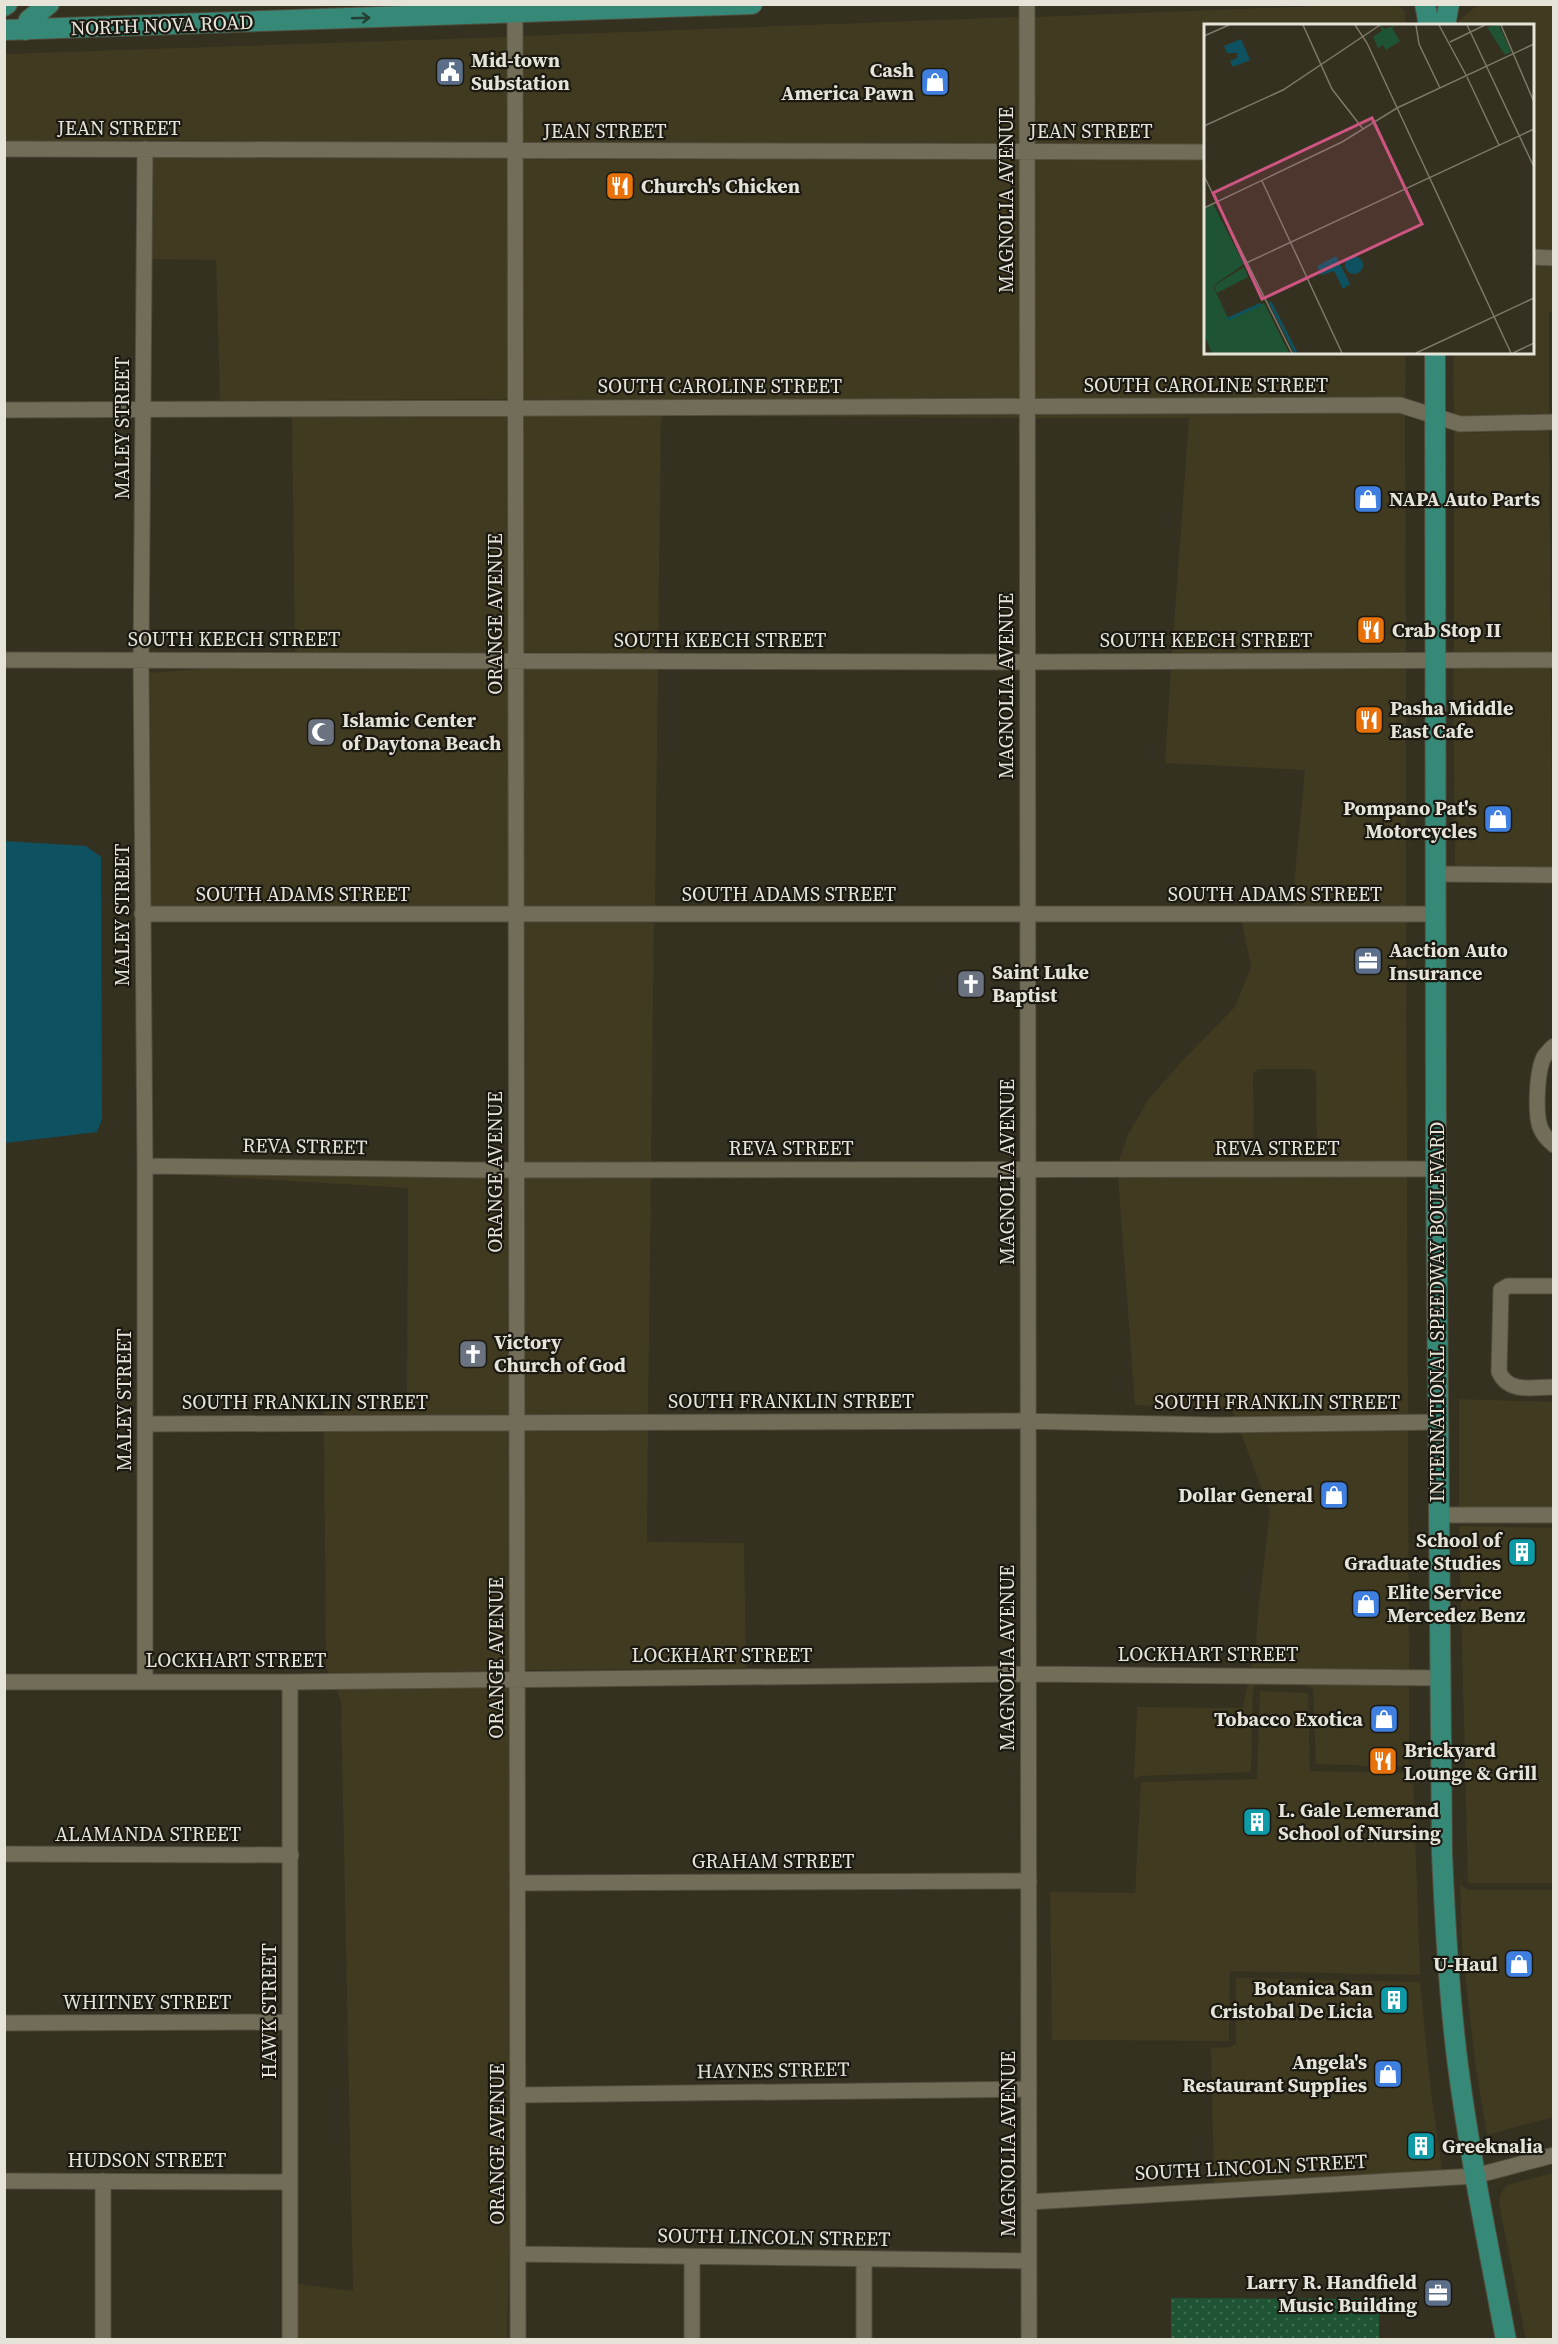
<svg xmlns="http://www.w3.org/2000/svg" width="1558" height="2344" font-family="'Source Serif 4',serif">
<style>
.built{fill:#403a21;fill-rule:evenodd}
.park{fill:url(#park-dots)}
.water{fill:#0e5262}
.lines{fill:none;stroke-linecap:round;stroke-linejoin:round}
.minor-casing{stroke:#514e3e;stroke-width:17}
.major-casing{stroke:#514e3e;stroke-width:22}
.minor{stroke:#716d59;stroke-width:15}
.major{stroke:#368877;stroke-width:20}
.oneway{stroke:#244035}
.labels{text-anchor:middle;dominant-baseline:central;stroke-width:4.5;stroke-linejoin:round;paint-order:stroke}
.street-label{font-size:20px;fill:#e6e4d9;stroke:#1b1911}
.poi-label{font-size:20px;font-weight:bold;fill:#e6e4d9;stroke:#1b1911;text-anchor:start}
.inset-river{fill:none;stroke:#0e5262;stroke-width:3}
.inset-road{fill:none;stroke:#7c796a;stroke-width:1.5}
.view{fill:#cd5581;fill-opacity:0.15;stroke:#cd5581;stroke-width:3}
.inset-edge{fill:none;stroke:#e6e4d9;stroke-width:3}
</style>
<defs>
<pattern id="park-dots" width="8" height="8" patternUnits="userSpaceOnUse" patternTransform="scale(1.5)"><rect width="8" height="8" fill="#1e5433"/><path d="M2 2h.1M6 6h.1" fill="none" stroke="#3f6c50" stroke-width="1.8" stroke-linecap="round"/></pattern>
</defs>
<rect width="100%" height="100%" fill="#353120"/>
<path class="built" d="M 1397,4 L 1405,12 L 1405,25 L 1206,26 L 1205,145 L 1035,144 L 1035,17 L 1345,5 Z
M 1478,5 L 1553,5 L 1553,250 L 1533,250 L 1532,26 L 1457,26 L 1458,21 Z
M 1019,17 L 1019,144 L 523,144 L 523,36 Z
M 507,37 L 507,144 L 136,140 L 5,142 L 4,54 Z
M 153,156 L 507,159 L 507,399 L 220,400 L 216,260 L 152,259 Z
M 523,159 L 1019,160 L 1019,399 L 524,399 Z
M 1035,160 L 1205,160 L 1206,352 L 1406,353 L 1405,399 L 1036,399 Z
M 1533,265 L 1553,265 L 1553,310 L 1549,313 L 1549,415 L 1466,418 L 1454,415 L 1453,353 L 1532,352 Z
M 1400,413 L 1405,415 L 1406,652 L 1172,654 L 1189,418 L 1036,418 L 1036,414 Z
M 524,414 L 1019,414 L 1019,418 L 661,416 L 658,653 L 524,652 Z
M 507,415 L 507,652 L 295,652 L 292,416 Z
M 1549,430 L 1551,652 L 1454,652 L 1454,431 L 1468,433 Z
M 223,667 L 508,668 L 508,907 L 151,906 L 150,673 Z
M 1406,667 L 1406,907 L 1292,907 L 1305,770 L 1165,763 L 1171,669 Z
M 1453,667 L 1551,667 L 1552,867 L 1455,866 Z
M 524,668 L 658,668 L 655,908 L 524,907 Z
M 1242,922 L 1406,922 L 1407,1161 L 1119,1161 L 1128,1135 L 1148,1100 L 1184,1059 L 1235,1007 L 1251,967 ZM 1259,1069 L 1309,1069 L 1316,1072 L 1317,1149 L 1315,1154 L 1260,1156 L 1254,1153 L 1253,1075 L 1254,1072 Z
M 524,923 L 654,923 L 651,1161 L 525,1161 Z
M 173,1174 L 508,1177 L 509,1414 L 324,1415 L 324,1410 L 407,1404 L 408,1188 Z
M 1118,1176 L 1407,1177 L 1408,1415 L 1235,1417 L 1232,1409 L 1135,1405 Z
M 525,1177 L 651,1177 L 648,1414 L 525,1414 Z
M 1459,1399 L 1553,1402 L 1553,1507 L 1459,1507 Z
M 508,1429 L 509,1670 L 329,1674 L 326,1667 L 324,1430 Z
M 525,1429 L 648,1430 L 647,1542 L 744,1543 L 746,1668 L 526,1670 Z
M 1408,1430 L 1409,1670 L 1251,1668 L 1256,1646 L 1258,1612 L 1270,1512 L 1241,1433 Z
M 1459,1526 L 1553,1528 L 1553,1883 L 1468,1883 Z
M 1248,1683 L 1409,1685 L 1409,1767 L 1316,1764 L 1313,1689 L 1307,1686 L 1259,1685 L 1255,1686 L 1253,1690 L 1251,1772 L 1140,1776 L 1134,1779 L 1137,1707 L 1243,1708 Z
M 509,1686 L 510,2201 L 507,2339 L 298,2339 L 298,2284 L 353,2291 L 341,1701 L 336,1689 Z
M 1260,1691 L 1308,1693 L 1310,1771 L 1413,1773 L 1420,1975 L 1230,1971 L 1229,2041 L 1052,2040 L 1050,1892 L 1135,1893 L 1141,1782 L 1257,1779 Z
M 1460,1872 L 1461,1885 L 1468,1890 L 1553,1890 L 1553,2117 L 1487,2135 L 1476,2069 L 1462,1947 Z
M 1236,1978 L 1420,1982 L 1431,2092 L 1442,2170 L 1214,2183 L 1211,2048 L 1231,2047 L 1236,2044 Z
M 1553,2173 L 1553,2339 L 1526,2339 L 1499,2203 L 1501,2193 L 1507,2185 Z"/>
<path class="park" d="M 1171,2298 L 1379,2299 L 1379,2339 L 1171,2339 Z"/>
<path class="water" d="M 5,841 L 86,846 L 101,857 L 102,1119 L 97,1132 L 5,1143 Z"/>
<g class="lines">
<g class="minor-casing">
<path id="minor" d="M 515,4 L 518,2340
M 1027,4 L 1029,2340
M 4,149 L 1206,152
M 145,149 L 141,659 L 145,1166 L 145,1680
M 1532,257 L 1554,258
M 4,410 L 1400,405 L 1460,424 L 1554,422
M 4,660 L 1027,662 L 1554,660
M 1435,874 L 1554,875
M 142,914 L 1435,914
M 1554,1046 C 1550,1049 1547,1053 1544,1057 C 1537,1070 1535,1112 1540,1127 C 1543,1135 1548,1140 1554,1145
M 145,1166 L 479,1170 L 1436,1169
M 1554,1286 L 1508,1286 L 1501,1290 L 1499,1372 C 1509,1394 1532,1387 1554,1387
M 145,1424 L 1019,1421 L 1215,1425 L 1438,1422
M 1439,1515 L 1554,1515
M 4,1682 L 290,1682 L 1028,1674 L 1439,1678
M 4,1854 L 291,1855
M 518,1883 L 1029,1881
M 4,2023 L 290,2022
M 518,2095 L 1029,2089
M 4,2181 L 289,2182
M 103,2181 L 103,2340
M 1029,2202 L 1475,2176 L 1554,2155
M 518,2254 L 1029,2261
M 864,2259 L 864,2340
M 290,2340 L 290,1682
M 692,2340 L 692,2257"/>
</g>
<g class="major-casing">
<path id="major" d="M 1425,4 L 1429,26
M 4,6 L 7,4
M 1445,26 L 1449,4
M 4,30 L 752,4
M 25,30 L 29,20 L 49,4
M 1435,352 L 1436,1169 L 1442,1853 C 1445,1924 1449,1996 1458,2066 C 1470,2158 1489,2249 1506,2340"/>
</g>
<use href="#minor" class="minor"/>
<use href="#major" class="major"/>
</g>
<defs><path id="oneway-shaft" d="M-6 0H5M1.5-3L5.5 0L1.5 3" fill="none" stroke-width="1.6" stroke-linecap="round" stroke-linejoin="round" transform="scale(1.5)"/></defs>
<use class="oneway" href="#oneway-shaft" transform="translate(361 18) rotate(-2)"/>
<defs>
<g id="civic-square" transform="scale(1.5)"><rect x="-9" y="-9" width="18" height="18" rx="4" fill="#5c6f8a" stroke="#1b1911"/><path d="M-.6-6.5H3V-4.5H.6V-3L4-1V1h2V6H-6V1h2V-1L-.6-3ZM-1.2 2.5V6h2.4V2.5Z" fill="#fff"/></g>
<g id="shop-square" transform="scale(1.5)"><rect x="-9" y="-9" width="18" height="18" rx="4" fill="#3f7fe0" stroke="#1b1911"/><path d="M-5-2.5h2.3a2.7 3.5 0 0 1 5.4 0H5L5.5 6h-11ZM-1.5-2.5h3a1.5 2.3 0 0 0-3 0Z" fill="#fff"/></g>
<g id="restaurant-square" transform="scale(1.5)"><rect x="-9" y="-9" width="18" height="18" rx="4" fill="#e8710a" stroke="#1b1911"/><path d="M-5-6h1v4h1v-4h1v4h1v-4h1v5L-1.5 .5V6h-2V.5L-5-1ZM5-6V6H3V1.5H1.5Q1.5-4 5-6Z" fill="#fff"/></g>
<g id="mosque-square" transform="scale(1.5)"><rect x="-9" y="-9" width="18" height="18" rx="4" fill="#6b7280" stroke="#1b1911"/><path d="M3.5-4.9A6 6 0 1 0 3.5 4.9A5 5 0 1 1 3.5-4.9Z" fill="#fff"/></g>
<g id="office-square" transform="scale(1.5)"><rect x="-9" y="-9" width="18" height="18" rx="4" fill="#5c6f8a" stroke="#1b1911"/><path d="M-6-3h4V-5.5h4V-3h4V5H-6ZM-1-4.5V-3h2v-1.5ZM-6 0V1H6V0Z" fill="#fff"/></g>
<g id="church-square" transform="scale(1.5)"><rect x="-9" y="-9" width="18" height="18" rx="4" fill="#6b7280" stroke="#1b1911"/><path d="M-1.2-6h2.4v3.5h3.3v2.4h-3.3V6h-2.4V-.1h-3.3v-2.4h3.3Z" fill="#fff"/></g>
<g id="building-square" transform="scale(1.5)"><rect x="-9" y="-9" width="18" height="18" rx="4" fill="#0f9aa8" stroke="#1b1911"/><path d="M-4-6H4V6H1V3H-1V6H-4ZM-2.5-4.3h1.7v1.8h-1.7ZM.8-4.3h1.7v1.8H.8ZM-2.5-1h1.7V.8h-1.7ZM.8-1h1.7V.8H.8Z" fill="#fff"/></g>
</defs>
<g fill-rule="evenodd">
<use href="#civic-square" x="450" y="72"/>
<use href="#shop-square" x="935" y="82"/>
<use href="#restaurant-square" x="620" y="186"/>
<use href="#shop-square" x="1368" y="499"/>
<use href="#restaurant-square" x="1371" y="630"/>
<use href="#restaurant-square" x="1369" y="720"/>
<use href="#mosque-square" x="321" y="732"/>
<use href="#shop-square" x="1498" y="819"/>
<use href="#office-square" x="1368" y="961"/>
<use href="#church-square" x="971" y="984"/>
<use href="#church-square" x="473" y="1354"/>
<use href="#shop-square" x="1334" y="1495"/>
<use href="#building-square" x="1522" y="1552"/>
<use href="#shop-square" x="1366" y="1604"/>
<use href="#shop-square" x="1384" y="1719"/>
<use href="#restaurant-square" x="1383" y="1761"/>
<use href="#building-square" x="1257" y="1822"/>
<use href="#shop-square" x="1519" y="1964"/>
<use href="#building-square" x="1394" y="2000"/>
<use href="#shop-square" x="1388" y="2074"/>
<use href="#building-square" x="1421" y="2146"/>
<use href="#office-square" x="1438" y="2293"/>
</g>
<g class="labels">
<g class="street-label">
<text transform="translate(162 25) rotate(-2)">NORTH NOVA ROAD</text>
<text x="119" y="128">JEAN STREET</text>
<text x="605" y="131">JEAN STREET</text>
<text x="1091" y="131">JEAN STREET</text>
<text transform="translate(1006 200) rotate(-90)">MAGNOLIA AVENUE</text>
<text x="1206" y="385">SOUTH CAROLINE STREET</text>
<text x="720" y="386">SOUTH CAROLINE STREET</text>
<text transform="translate(122 428) rotate(-90)">MALEY STREET</text>
<text transform="translate(495 614) rotate(-90)">ORANGE AVENUE</text>
<text x="234" y="639">SOUTH KEECH STREET</text>
<text x="720" y="640">SOUTH KEECH STREET</text>
<text x="1206" y="640">SOUTH KEECH STREET</text>
<text transform="translate(1006 686) rotate(-90)">MAGNOLIA AVENUE</text>
<text x="303" y="894">SOUTH ADAMS STREET</text>
<text x="789" y="894">SOUTH ADAMS STREET</text>
<text x="1275" y="894">SOUTH ADAMS STREET</text>
<text transform="translate(122 915) rotate(-90)">MALEY STREET</text>
<text transform="translate(305 1146) rotate(1)">REVA STREET</text>
<text x="791" y="1148">REVA STREET</text>
<text x="1277" y="1148">REVA STREET</text>
<text transform="translate(495 1172) rotate(-90)">ORANGE AVENUE</text>
<text transform="translate(1007 1172) rotate(-90)">MAGNOLIA AVENUE</text>
<text transform="translate(1437 1312) rotate(-90)">INTERNATIONAL SPEEDWAY BOULEVARD</text>
<text transform="translate(124 1400) rotate(-90)">MALEY STREET</text>
<text x="791" y="1401">SOUTH FRANKLIN STREET</text>
<text x="305" y="1402">SOUTH FRANKLIN STREET</text>
<text x="1277" y="1402">SOUTH FRANKLIN STREET</text>
<text x="1208" y="1654">LOCKHART STREET</text>
<text x="722" y="1655">LOCKHART STREET</text>
<text transform="translate(496 1658) rotate(-90)">ORANGE AVENUE</text>
<text transform="translate(1007 1658) rotate(-90)">MAGNOLIA AVENUE</text>
<text x="236" y="1660">LOCKHART STREET</text>
<text x="148" y="1834">ALAMANDA STREET</text>
<text x="773" y="1861">GRAHAM STREET</text>
<text x="147" y="2002">WHITNEY STREET</text>
<text transform="translate(269 2011) rotate(-90)">HAWK STREET</text>
<text transform="translate(773 2070) rotate(-1)">HAYNES STREET</text>
<text transform="translate(497 2144) rotate(-90)">ORANGE AVENUE</text>
<text transform="translate(1008 2144) rotate(-90)">MAGNOLIA AVENUE</text>
<text x="147" y="2160">HUDSON STREET</text>
<text transform="translate(1251 2167) rotate(-3)">SOUTH LINCOLN STREET</text>
<text transform="translate(774 2237) rotate(1)">SOUTH LINCOLN STREET</text>
</g>
<g class="poi-label">
<text x="471" y="60">Mid-town<tspan x="471" dy="23">Substation</tspan></text>
<text x="914" y="70" text-anchor="end">Cash<tspan x="914" dy="23">America Pawn</tspan></text>
<text x="641" y="186">Church's Chicken</text>
<text x="1389" y="499">NAPA Auto Parts</text>
<text x="1392" y="630">Crab Stop II</text>
<text x="1390" y="708">Pasha Middle<tspan x="1390" dy="23">East Cafe</tspan></text>
<text x="342" y="720">Islamic Center<tspan x="342" dy="23">of Daytona Beach</tspan></text>
<text x="1477" y="808" text-anchor="end">Pompano Pat's<tspan x="1477" dy="23">Motorcycles</tspan></text>
<text x="1389" y="950">Aaction Auto<tspan x="1389" dy="23">Insurance</tspan></text>
<text x="992" y="972">Saint Luke<tspan x="992" dy="23">Baptist</tspan></text>
<text x="494" y="1342">Victory<tspan x="494" dy="23">Church of God</tspan></text>
<text x="1313" y="1495" text-anchor="end">Dollar General</text>
<text x="1501" y="1540" text-anchor="end">School of<tspan x="1501" dy="23">Graduate Studies</tspan></text>
<text x="1387" y="1592">Elite Service<tspan x="1387" dy="23">Mercedez Benz</tspan></text>
<text x="1363" y="1719" text-anchor="end">Tobacco Exotica</text>
<text x="1404" y="1750">Brickyard<tspan x="1404" dy="23">Lounge &amp; Grill</tspan></text>
<text x="1278" y="1810">L. Gale Lemerand<tspan x="1278" dy="23">School of Nursing</tspan></text>
<text x="1498" y="1964" text-anchor="end">U-Haul</text>
<text x="1373" y="1988" text-anchor="end">Botanica San<tspan x="1373" dy="23">Cristobal De Licia</tspan></text>
<text x="1367" y="2062" text-anchor="end">Angela's<tspan x="1367" dy="23">Restaurant Supplies</tspan></text>
<text x="1442" y="2146">Greeknalia</text>
<text x="1417" y="2282" text-anchor="end">Larry R. Handfield<tspan x="1417" dy="23">Music Building</tspan></text>
</g>
</g>
<g transform="translate(1204 24)">
<rect width="330" height="330" fill="#353120"/>
<path d="M 295,1 L 307,28 L 301,31 L 283,3 Z" fill="#1e5433"/>
<path d="M 40,243 L 44,253 L 13,269 L 10,262 Z" fill="#1e5433"/>
<path d="M 176,1 L 181,5 L 192,1 L 188,4 L 196,17 L 182,26 L 179,21 L 174,24 L 169,13 L 178,7 ZM 9,180 L 40,240 L 9,262 L 24,294 L 60,279 L 85,329 L 8,329 L 0,311 L 0,184 Z" fill="#1e5433"/>
<path d="M 37,15 L 46,36 L 29,43 L 26,37 L 33,34 L 33,29 L 23,29 L 20,22 ZM 132,232 L 146,260 L 139,265 L 130,247 L 117,251 L 113,242 ZM141 241a9 9 0 1 1 18 0a9 9 0 1 1-18 0Z" fill="#0e5262"/>
<path class="inset-river" d="M 66,278 L 92,329M 24,295 L 57,280"/>
<path class="inset-road" d="M 99,1 L 128,65 L 159,105M 151,1 L 163,19 L 307,329M 212,1 L 215,20 L 236,64M 235,1 L 262,51M 263,1 L 330,143M 297,1 L 330,78M 0,12 L 25,1M 246,18 L 281,1M 263,53 L 295,121M 0,102 L 79,66 L 176,1M 0,152 L 88,329M 58,157 L 138,329M 0,184 L 138,118 L 193,84 L 330,20M 40,240 L 330,105M 212,329 L 330,274M 309,329 L 330,319"/>
<path class="view" d="M 168,94 L 218,200 L 58,275 L 9,169 Z"/>
<rect width="330" height="330" class="inset-edge"/>
</g>
<rect width="1558" height="2344" fill="none" stroke="#e6e4d9" stroke-width="12"/>
</svg>
